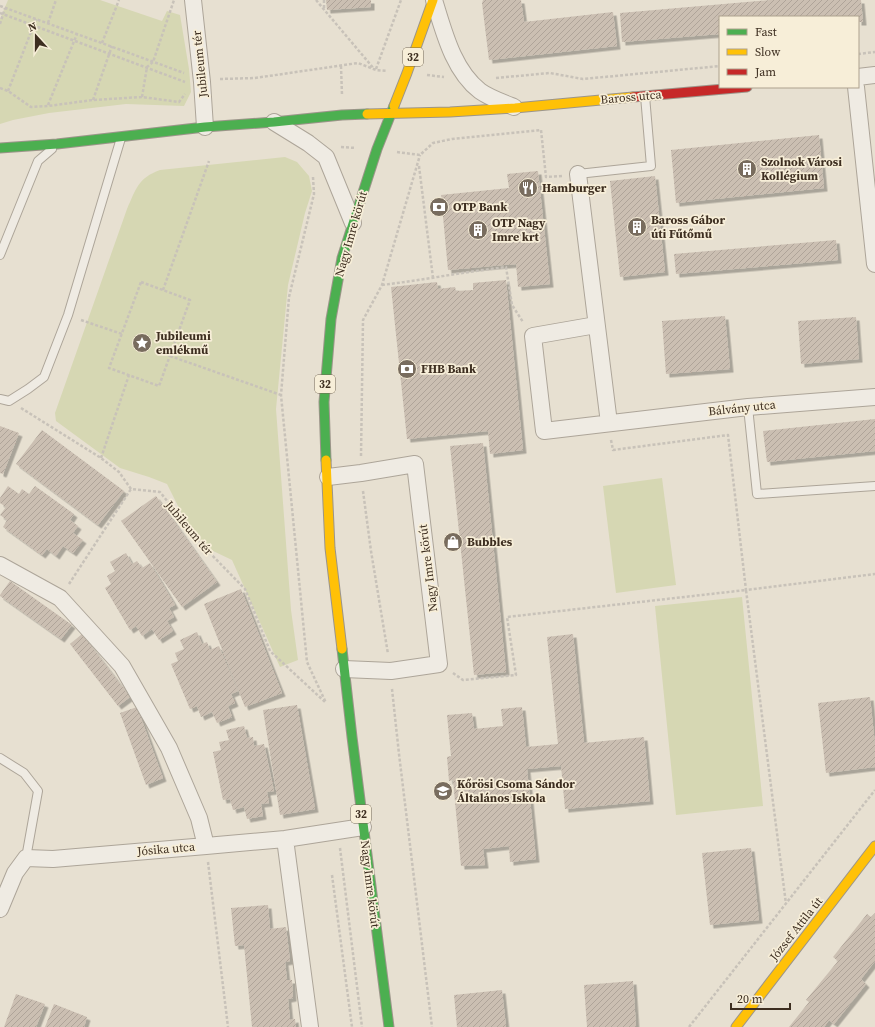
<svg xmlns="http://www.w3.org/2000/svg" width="875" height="1027" font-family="'Source Serif 4',serif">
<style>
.green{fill:#d6d7b3}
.building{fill:url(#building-hatch);filter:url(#shadow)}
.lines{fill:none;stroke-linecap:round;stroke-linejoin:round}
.lane-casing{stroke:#ada599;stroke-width:10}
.street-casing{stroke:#ada599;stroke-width:18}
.fast-casing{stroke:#9c958a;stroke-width:11}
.slow-casing{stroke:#9c958a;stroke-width:11}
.jam-casing{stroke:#9c958a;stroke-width:11}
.path{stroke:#c8c2b9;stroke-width:2.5;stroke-dasharray:3 2;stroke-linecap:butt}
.lane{stroke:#efebe3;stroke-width:8}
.street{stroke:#efebe3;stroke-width:16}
.fast{stroke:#4caf50;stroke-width:9}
.slow{stroke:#ffc107;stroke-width:9}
.jam{stroke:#c62828;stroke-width:9}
.labels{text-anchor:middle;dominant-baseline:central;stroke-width:3.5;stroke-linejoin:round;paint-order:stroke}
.shield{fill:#f7eed8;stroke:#756857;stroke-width:1}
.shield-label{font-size:11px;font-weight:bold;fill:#3d2e20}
.street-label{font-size:12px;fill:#3d2e20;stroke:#f7eed8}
.poi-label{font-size:12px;font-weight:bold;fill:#3d2e20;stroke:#f7eed8;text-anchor:start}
</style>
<defs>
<pattern id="building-hatch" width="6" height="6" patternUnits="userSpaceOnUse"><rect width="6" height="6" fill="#cbbfb2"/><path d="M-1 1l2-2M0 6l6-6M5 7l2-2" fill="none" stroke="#afa499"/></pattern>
<filter id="shadow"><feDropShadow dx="3.5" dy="3.5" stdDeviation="0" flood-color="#0004"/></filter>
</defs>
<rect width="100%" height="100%" fill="#e7e0d1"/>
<path class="green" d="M 8,0 L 100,0 L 162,21 L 167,11 L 180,15 L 189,69 L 191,92 L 184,106 L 126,104 L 49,113 L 13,120 L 0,124 L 0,19 Z
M 285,157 L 297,162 L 309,176 L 312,191 L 305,213 L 288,285 L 276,409 L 291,610 L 298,660 L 280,667 L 232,560 L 211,550 L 189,528 L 167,484 L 149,477 L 120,468 L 56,421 L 55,413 L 127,209 C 136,189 138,178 160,170 Z
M 662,478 L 676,585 L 616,593 L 603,486 Z
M 742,597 L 763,806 L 676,815 L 655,606 Z"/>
<path class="building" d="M 326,0 L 371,0 L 371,7 L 327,10 Z
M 483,0 L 521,0 L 524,22 L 613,12 L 617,46 L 489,60 L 482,3 Z
M 770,0 L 861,0 L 863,22 L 858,22 L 858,17 L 720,17 L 720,34 L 622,42 L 620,13 Z
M 819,135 L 824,188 L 676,203 L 671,150 Z
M 538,171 L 550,284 L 518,287 L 516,264 L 448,270 L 441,195 L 509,188 L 507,174 Z
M 655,176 L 665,272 L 620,277 L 610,181 Z
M 836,240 L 838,260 L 676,274 L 674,254 Z
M 506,280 L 523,450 L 490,454 L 488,431 L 407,439 L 391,287 L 437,282 L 438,289 L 455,287 L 456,291 L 473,290 L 473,283 Z
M 725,316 L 730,369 L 666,374 L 662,321 Z
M 856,317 L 859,359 L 801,364 L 798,321 Z
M 875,419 L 875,451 L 767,462 L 763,431 Z
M 0,426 L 19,433 L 3,474 L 0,473 Z
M 42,430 L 124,491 L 98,525 L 16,464 Z
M 483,443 L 506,672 L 474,675 L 450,446 Z
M 8,486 L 19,494 L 22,489 L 29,494 L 35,486 L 74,514 L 70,520 L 78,526 L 73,533 L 83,540 L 73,553 L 63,546 L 56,556 L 47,549 L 42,555 L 3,527 L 7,520 L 0,515 L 6,507 L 0,503 L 0,498 Z
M 156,496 L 217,582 L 182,607 L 121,521 Z
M 126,553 L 132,564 L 137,561 L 142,568 L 150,563 L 175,605 L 169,608 L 174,617 L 167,621 L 173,631 L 159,640 L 152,629 L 142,636 L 136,626 L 130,630 L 105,588 L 111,584 L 107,576 L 115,571 L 110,562 Z
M 10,581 L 72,625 L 61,639 L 0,596 L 0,595 Z
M 241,589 L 282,693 L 245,707 L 204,604 Z
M 197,632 L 202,644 L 207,642 L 210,650 L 219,646 L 238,691 L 231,694 L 235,703 L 228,706 L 232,717 L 217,723 L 212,712 L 201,717 L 197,706 L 190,709 L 171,664 L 178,661 L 175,653 L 184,649 L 180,640 Z
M 82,634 L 130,697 L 118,706 L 70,644 Z
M 573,634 L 584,743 L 644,737 L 650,801 L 565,809 L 561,766 L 527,769 L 536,859 L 510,862 L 509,846 L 483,849 L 485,865 L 461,866 L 453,780 L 449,781 L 447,757 L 451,756 L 447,715 L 472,713 L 474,729 L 503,726 L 501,709 L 522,707 L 526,747 L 558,744 L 547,637 Z
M 870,697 L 875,745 L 875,767 L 826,773 L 818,703 Z
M 297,705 L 315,809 L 280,815 L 263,710 Z
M 137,707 L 163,778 L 146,785 L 120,713 Z
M 244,726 L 247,738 L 253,737 L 254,746 L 264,744 L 274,791 L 267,792 L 269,803 L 261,804 L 263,816 L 247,819 L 244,807 L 233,810 L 230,799 L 223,800 L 213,752 L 221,750 L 219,742 L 229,740 L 226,730 Z
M 751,848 L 759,920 L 710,925 L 702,853 Z
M 268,905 L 270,929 L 286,927 L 290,961 L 285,962 L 287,980 L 292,980 L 293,998 L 288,999 L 290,1020 L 295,1019 L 296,1027 L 252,1027 L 244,945 L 235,946 L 231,908 Z
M 875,913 L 875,961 L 861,979 L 866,984 L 834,1024 L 829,1020 L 824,1027 L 789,1027 L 809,1002 L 806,1000 L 838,961 L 833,957 L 867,914 L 871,917 Z
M 633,981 L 636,1027 L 587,1027 L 584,985 Z
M 502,990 L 506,1027 L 457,1027 L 454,995 Z
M 16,994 L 45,1004 L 36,1027 L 4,1027 Z
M 54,1004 L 87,1017 L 84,1027 L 45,1027 Z"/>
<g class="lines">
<g class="lane-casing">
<path id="lane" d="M 578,174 L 651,166 L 645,96
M 0,255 L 38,161 L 52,149
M 0,399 L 9,401 L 28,389 L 44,377 L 68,315 L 121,138
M 748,407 L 757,494 L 875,486
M 0,758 L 24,773 L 38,791 L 26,858"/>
</g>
<g class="street-casing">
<path id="street" d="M 193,0 L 202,82 L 205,127
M 434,0 C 444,32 453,70 480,91 C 488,97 504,103 514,107
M 858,77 L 875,75
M 856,87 L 875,264
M 274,122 L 308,143 L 326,157 L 353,223
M 578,174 L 609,423
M 596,325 L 533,336 L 544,431 L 748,407 L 875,397
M 328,477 L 361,473 L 415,464 L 439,664 L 391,671 L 344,669
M 0,565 L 60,598 L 122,666 L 169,748 L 199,818 L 206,846
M 285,839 L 310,1027
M 0,909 L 15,873 L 26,858 L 53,859 L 206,846 L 285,839 L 363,827"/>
</g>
<g class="fast-casing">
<path id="fast" d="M 0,148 L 57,144 L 205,127 L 274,122 L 342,115 L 367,114
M 326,460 L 324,402 L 331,319 L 342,258 L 377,149 L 394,106
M 342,649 L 352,737 L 389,1027"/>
</g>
<g class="slow-casing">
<path id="slow" d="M 394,106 L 407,73 L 433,0
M 367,114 L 450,112 L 515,108 L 633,97
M 326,460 L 330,548 L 342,649
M 736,1027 L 875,846"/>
</g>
<g class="jam-casing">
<path id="jam" d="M 633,97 L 747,87"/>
</g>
<path class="path" d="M 316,0 L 375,70
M 324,0 L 324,9
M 0,6 L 184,73
M 0,13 L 185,82
M 48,23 L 56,0
M 0,24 L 5,8
M 102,43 L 119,0
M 858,54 L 875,52
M 341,66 L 342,95
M 376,69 L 401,0
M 427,75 L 444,77
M 496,78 L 550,73 L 583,79 L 720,66
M 220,79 L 255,78 L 358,63 L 376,70 L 387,71
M 0,88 L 8,91 L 31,107 L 48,106 L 93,100 L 142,97 L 179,102 L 185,94
M 8,91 L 36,19
M 142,97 L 147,67 L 153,62 L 174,0
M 93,100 L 112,46
M 48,105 L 77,34
M 341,147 L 356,148
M 397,152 L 420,155 L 433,143 L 452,139 L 541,130 L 546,177 L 562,176
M 419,166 L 433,278
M 313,177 L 314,194 L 289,297 L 281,395 L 307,662 L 326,703
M 141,282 L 190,300 L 159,386 L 109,368 Z
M 382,285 C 423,280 464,272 506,267 L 512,305 L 523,322
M 163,290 L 209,161
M 81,320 L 122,334
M 170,356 L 281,395
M 21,408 L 101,458 L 119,472 L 131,489 L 160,492 L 204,547 L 245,589 L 270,651 L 325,702
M 611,440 L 613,450 L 728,435 L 746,590 L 875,574
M 361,456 L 363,320 L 382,285 L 420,155
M 101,458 L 129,375
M 363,491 L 371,551 L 388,654
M 69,584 L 131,489
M 453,673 L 463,680 L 516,675 L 507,617 L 746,590 L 786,904
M 392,689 L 399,754 L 432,1027
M 340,848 L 362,1027
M 208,862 L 228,1027
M 332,875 L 352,1027
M 689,1027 L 875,790"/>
<use href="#lane" class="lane"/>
<use href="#street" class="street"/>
<use href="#fast" class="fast"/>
<use href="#slow" class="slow"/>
<use href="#jam" class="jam"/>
</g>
<defs>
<g id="building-disc" transform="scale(1)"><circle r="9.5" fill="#786c5e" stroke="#f7eed8"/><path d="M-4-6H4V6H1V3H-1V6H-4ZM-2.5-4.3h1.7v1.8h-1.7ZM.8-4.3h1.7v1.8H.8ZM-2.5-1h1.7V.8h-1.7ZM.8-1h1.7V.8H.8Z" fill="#fff"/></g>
<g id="restaurant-disc" transform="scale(1)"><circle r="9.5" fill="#786c5e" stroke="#f7eed8"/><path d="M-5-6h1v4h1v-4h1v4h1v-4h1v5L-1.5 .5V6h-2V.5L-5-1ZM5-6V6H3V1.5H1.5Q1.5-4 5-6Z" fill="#fff"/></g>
<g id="bank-disc" transform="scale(1)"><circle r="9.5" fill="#786c5e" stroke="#f7eed8"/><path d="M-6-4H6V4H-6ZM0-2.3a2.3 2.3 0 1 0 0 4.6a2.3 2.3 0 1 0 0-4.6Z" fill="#fff"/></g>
<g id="sight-disc" transform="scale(1)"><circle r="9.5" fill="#786c5e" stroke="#f7eed8"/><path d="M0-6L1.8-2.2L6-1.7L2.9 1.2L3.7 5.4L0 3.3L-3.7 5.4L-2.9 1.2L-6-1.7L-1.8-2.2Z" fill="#fff"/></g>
<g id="shop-disc" transform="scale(1)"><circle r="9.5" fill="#786c5e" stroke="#f7eed8"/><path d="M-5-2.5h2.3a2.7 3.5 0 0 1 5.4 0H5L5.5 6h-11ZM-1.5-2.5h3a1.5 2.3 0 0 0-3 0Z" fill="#fff"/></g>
<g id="school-disc" transform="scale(1)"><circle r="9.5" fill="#786c5e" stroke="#f7eed8"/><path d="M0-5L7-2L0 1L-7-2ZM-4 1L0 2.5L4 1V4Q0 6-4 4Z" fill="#fff"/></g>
</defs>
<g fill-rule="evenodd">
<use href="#building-disc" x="747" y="169"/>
<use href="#restaurant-disc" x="528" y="188"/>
<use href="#bank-disc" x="439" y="207"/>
<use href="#building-disc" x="637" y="227"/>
<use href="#building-disc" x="478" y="230"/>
<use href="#sight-disc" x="142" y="343"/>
<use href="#bank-disc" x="407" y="369"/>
<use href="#shop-disc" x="453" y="542"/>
<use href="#school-disc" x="443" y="791"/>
</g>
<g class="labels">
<g class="shield">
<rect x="403" y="48" width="20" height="18" rx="3"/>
<rect x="315" y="375" width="20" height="18" rx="3"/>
<rect x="351" y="805" width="20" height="18" rx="3"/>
</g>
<g class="shield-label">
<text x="413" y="57">32</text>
<text x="325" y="384">32</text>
<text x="361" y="814">32</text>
</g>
<g class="street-label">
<text transform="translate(200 64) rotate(-96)">Jubileum tér</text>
<text transform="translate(631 97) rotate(-5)">Baross utca</text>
<text transform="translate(351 234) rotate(-74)">Nagy Imre körút</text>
<text transform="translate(742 408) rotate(-6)">Bálvány utca</text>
<text transform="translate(189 528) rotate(50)">Jubileum tér</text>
<text transform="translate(428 568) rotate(-97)">Nagy Imre körút</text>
<text transform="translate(166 849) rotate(-5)">Jósika utca</text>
<text transform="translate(370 884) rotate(83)">Nagy Imre körút</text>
<text transform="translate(796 929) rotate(-52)">József Attila út</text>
</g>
<g class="poi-label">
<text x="761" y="162">Szolnok Városi<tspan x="761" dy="14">Kollégium</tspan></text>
<text x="542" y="188">Hamburger</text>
<text x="453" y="207">OTP Bank</text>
<text x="651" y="220">Baross Gábor<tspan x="651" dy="14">úti Fűtőmű</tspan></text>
<text x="492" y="223">OTP Nagy<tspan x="492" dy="14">Imre krt</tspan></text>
<text x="156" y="336">Jubileumi<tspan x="156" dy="14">emlékmű</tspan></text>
<text x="421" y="369">FHB Bank</text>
<text x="467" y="542">Bubbles</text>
<text x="457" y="784">Kőrösi Csoma Sándor<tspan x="457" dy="14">Általános Iskola</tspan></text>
</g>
</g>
<rect x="719" y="16" width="140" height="72" fill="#f7eed8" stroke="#ada18e"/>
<rect x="727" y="29" width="20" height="6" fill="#4caf50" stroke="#ada18e"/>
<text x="755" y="36" font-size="12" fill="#3d2e20">Fast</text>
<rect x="727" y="49" width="20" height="6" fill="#ffc107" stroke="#ada18e"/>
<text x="755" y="56" font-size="12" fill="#3d2e20">Slow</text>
<rect x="727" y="69" width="20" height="6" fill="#c62828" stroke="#ada18e"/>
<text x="755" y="76" font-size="12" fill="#3d2e20">Jam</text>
<g transform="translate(36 36) rotate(339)" stroke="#f7eed8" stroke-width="3" paint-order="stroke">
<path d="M0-3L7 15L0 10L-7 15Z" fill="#3d2e20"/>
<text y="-6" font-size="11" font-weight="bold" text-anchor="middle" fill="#3d2e20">N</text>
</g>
<path d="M731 1003v6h59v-6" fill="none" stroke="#3d2e20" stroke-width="2"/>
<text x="737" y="1003" font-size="12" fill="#3d2e20" stroke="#f7eed8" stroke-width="3" paint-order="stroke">20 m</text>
</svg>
